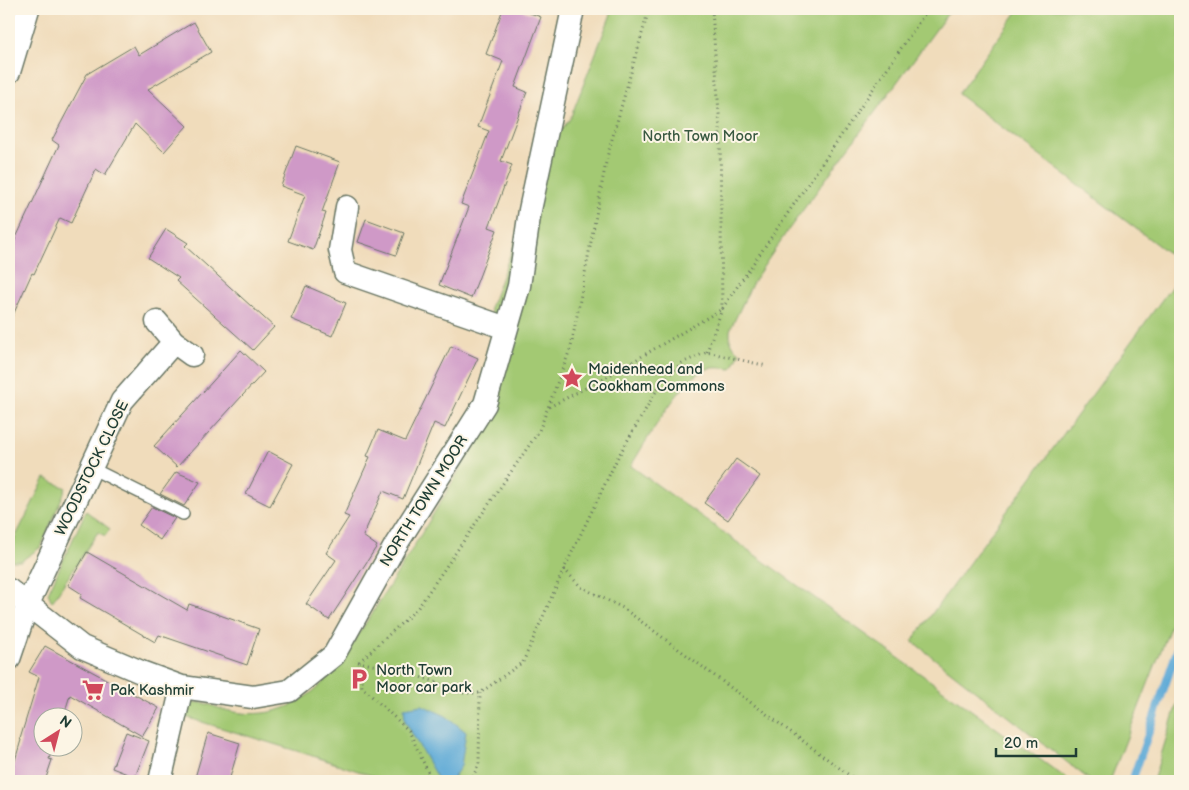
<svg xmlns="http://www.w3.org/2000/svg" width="1189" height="790" font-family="'Balsamiq Sans',sans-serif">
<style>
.green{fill:#a3c973;stroke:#618354}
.water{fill:#5faad7;stroke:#3f7486}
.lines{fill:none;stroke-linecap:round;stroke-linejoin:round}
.stream{stroke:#5faad7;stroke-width:8}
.building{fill:#cf99c7}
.service-casing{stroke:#687563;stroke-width:14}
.minor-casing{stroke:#687563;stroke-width:25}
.path{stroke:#687563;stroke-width:3;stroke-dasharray:1 4;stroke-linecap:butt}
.service{stroke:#fff;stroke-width:11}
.minor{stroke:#fff;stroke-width:22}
.labels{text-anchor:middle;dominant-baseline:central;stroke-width:4;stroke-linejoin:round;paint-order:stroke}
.park-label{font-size:15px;fill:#395941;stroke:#fcf5e5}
.poi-label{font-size:15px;fill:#1f3d34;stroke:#fcf5e5;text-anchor:start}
.street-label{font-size:15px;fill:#1f3d34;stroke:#fcf5e5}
</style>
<rect width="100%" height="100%" fill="#fcf5e5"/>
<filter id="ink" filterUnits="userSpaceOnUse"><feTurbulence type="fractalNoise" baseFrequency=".02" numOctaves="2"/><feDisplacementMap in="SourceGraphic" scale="10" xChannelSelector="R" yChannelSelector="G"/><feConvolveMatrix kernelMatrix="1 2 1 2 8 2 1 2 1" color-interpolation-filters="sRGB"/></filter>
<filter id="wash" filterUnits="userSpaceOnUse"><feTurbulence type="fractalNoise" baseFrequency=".0096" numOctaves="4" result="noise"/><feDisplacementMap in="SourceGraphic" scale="20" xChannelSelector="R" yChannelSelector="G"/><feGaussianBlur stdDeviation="1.12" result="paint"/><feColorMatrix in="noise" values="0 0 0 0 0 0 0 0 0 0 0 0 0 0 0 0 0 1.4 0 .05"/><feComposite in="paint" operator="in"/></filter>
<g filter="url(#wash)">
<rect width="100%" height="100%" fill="#f0dcbb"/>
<path class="green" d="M 613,9 L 951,9 L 786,233 L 753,282 L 730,330 L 730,340 L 735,349 L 740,352 L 732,369 C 722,368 711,366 702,371 C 681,381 644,444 631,466 L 1070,781 L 383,781 L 373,776 L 313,756 L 179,715 C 183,710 186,704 192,703 C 203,701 212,706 222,709 C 252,718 283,714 308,695 C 337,675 352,643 371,615 C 414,548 454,479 495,411 L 494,389 L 498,339 L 490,308 L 557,131 L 561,130 L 570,119 Z
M 1019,9 L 1180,9 L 1180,262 L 958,94 Z
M 1180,275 L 1180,602 L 1110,781 L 1091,781 L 912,641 Z
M 45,478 L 66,488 L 41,547 L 21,561 L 9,561 L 9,550 Z
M 86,511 L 110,529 L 105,536 L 98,532 L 52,602 L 48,593 Z
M 1180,694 L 1180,781 L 1153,781 Z"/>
<path class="water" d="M 422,705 L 446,716 L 466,732 L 461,766 L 451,781 L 439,781 L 405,721 L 404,708 Z"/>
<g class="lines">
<path class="stream" d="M 1132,781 L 1180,642"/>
</g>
<g id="blocks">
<path class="building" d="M 503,9 L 519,9 L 541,17 L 515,87 L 527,92 L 501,161 L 512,165 L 489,227 L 497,230 L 471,298 L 439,285 L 469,207 L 461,204 L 489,131 L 478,127 L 503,61 L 486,54 Z
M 194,22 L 211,52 L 148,89 L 187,126 L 164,152 L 135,124 L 105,175 L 96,169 L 71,223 L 60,218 L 34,274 L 32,273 L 9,324 L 9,253 L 59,145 L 52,140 L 87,74 L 134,46 L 139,55 Z
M 296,146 L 340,162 L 322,212 L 326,213 L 313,250 L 288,241 L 305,195 L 281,186 Z
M 366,219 L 404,233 L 396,255 L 358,242 Z
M 166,229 L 188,243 L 185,246 L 274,327 L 253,350 L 176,281 L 179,278 L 148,258 Z
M 306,286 L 346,303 L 332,336 L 291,319 Z
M 451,346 L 478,358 L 445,428 L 434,423 L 403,499 L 383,491 L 363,536 L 377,546 L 329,620 L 306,604 L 336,560 L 326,553 L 349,517 L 344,515 L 370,457 L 367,456 L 378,430 L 405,441 Z
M 241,350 L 264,372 L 177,467 L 154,446 Z
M 268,451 L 293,464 L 270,506 L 246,494 Z
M 736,459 L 760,476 L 728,520 L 704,503 Z
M 176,472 L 200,482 L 184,506 L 160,494 Z
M 152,507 L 175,518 L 160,540 L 139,525 Z
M 87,552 L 187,610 L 189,604 L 259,629 L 247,665 L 159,635 L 155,642 L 80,598 L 82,594 L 68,585 Z
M 45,646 L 159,708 L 142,736 L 70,695 L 63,718 L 42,718 L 42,748 L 53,748 L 49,759 L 52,760 L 45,781 L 9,781 L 21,740 L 20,739 L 39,677 L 29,672 Z
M 126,732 L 149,741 L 135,777 L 112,768 Z
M 208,733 L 240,743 L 229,781 L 194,781 Z"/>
</g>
</g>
<g filter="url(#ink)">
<use href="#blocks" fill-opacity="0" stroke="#687563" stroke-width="1"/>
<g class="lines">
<g class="service-casing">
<path id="service" d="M 91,468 L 183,514"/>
</g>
<g class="minor-casing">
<path id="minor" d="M 9,72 L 28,9
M 347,207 L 340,250 L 345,272 L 506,328
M 157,322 L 174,342 L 192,355
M 9,590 L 82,647 L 141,672 L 182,687 L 253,697 L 289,691 L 334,655 L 395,546 L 485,404 L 519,286 L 530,210 L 573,9
M 9,659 L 27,606 L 122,401 L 174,342
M 160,781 L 182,687"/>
</g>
<path class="path" d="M 707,352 L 722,309 L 720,128 L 712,9
M 549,407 L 605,378 L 722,309 L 928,9
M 564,569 L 581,587 L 623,608 L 857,781
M 358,662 L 397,670 L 433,681 L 461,693 L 480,693 L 523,662 L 564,569 L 618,457 L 662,381 L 682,363 L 707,352 L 767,366
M 432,781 L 409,731 L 362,687 L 359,662 L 417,609 L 539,431 L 571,347 L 607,157 L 649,9
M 470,781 L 479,765 L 480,693"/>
<use href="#service" class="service"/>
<use href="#minor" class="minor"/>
</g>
</g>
<defs>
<g id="sight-bare" transform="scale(1.725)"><path d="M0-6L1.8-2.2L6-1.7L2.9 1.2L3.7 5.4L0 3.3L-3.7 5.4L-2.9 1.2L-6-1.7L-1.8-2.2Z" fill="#d1495b" stroke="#fcf5e5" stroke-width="2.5" paint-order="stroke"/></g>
<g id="parking-bare" transform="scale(1.725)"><path d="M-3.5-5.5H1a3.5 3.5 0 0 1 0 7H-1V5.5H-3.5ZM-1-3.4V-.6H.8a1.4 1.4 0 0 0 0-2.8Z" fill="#d1495b" stroke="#fcf5e5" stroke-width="2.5" paint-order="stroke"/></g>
<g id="supermarket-bare" transform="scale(1.725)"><path d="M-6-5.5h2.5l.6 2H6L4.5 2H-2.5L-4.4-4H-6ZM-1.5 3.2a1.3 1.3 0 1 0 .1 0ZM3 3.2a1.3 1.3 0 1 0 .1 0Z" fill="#d1495b" stroke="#fcf5e5" stroke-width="2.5" paint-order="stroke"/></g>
</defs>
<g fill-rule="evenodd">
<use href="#sight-bare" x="572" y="378"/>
<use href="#parking-bare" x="359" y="679"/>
<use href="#supermarket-bare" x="93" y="690"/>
</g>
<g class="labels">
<g class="park-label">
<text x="700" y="136">North Town Moor</text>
</g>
<g class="poi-label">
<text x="588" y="369">Maidenhead and<tspan x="588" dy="17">Cookham Commons</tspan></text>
<text x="376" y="670">North Town<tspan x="376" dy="17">Moor car park</tspan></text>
<text x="110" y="690">Pak Kashmir</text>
</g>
<g class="street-label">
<text transform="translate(92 468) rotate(-64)">WOODSTOCK CLOSE</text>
<text transform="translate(424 501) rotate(-58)">NORTH TOWN MOOR</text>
</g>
</g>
<rect width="1189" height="790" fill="none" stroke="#fcf5e5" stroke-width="30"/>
<g transform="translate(58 732) rotate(36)"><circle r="24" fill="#fcf5e5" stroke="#a4ab9e"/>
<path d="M0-4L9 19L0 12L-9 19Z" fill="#d1495b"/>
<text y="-8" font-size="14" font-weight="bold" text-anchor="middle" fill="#1f3d34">N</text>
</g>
<path d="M996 748v8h80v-8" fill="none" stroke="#1f3d34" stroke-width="2.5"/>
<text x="1004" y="748" font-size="15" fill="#1f3d34" stroke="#fcf5e5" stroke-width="4" paint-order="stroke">20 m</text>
</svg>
